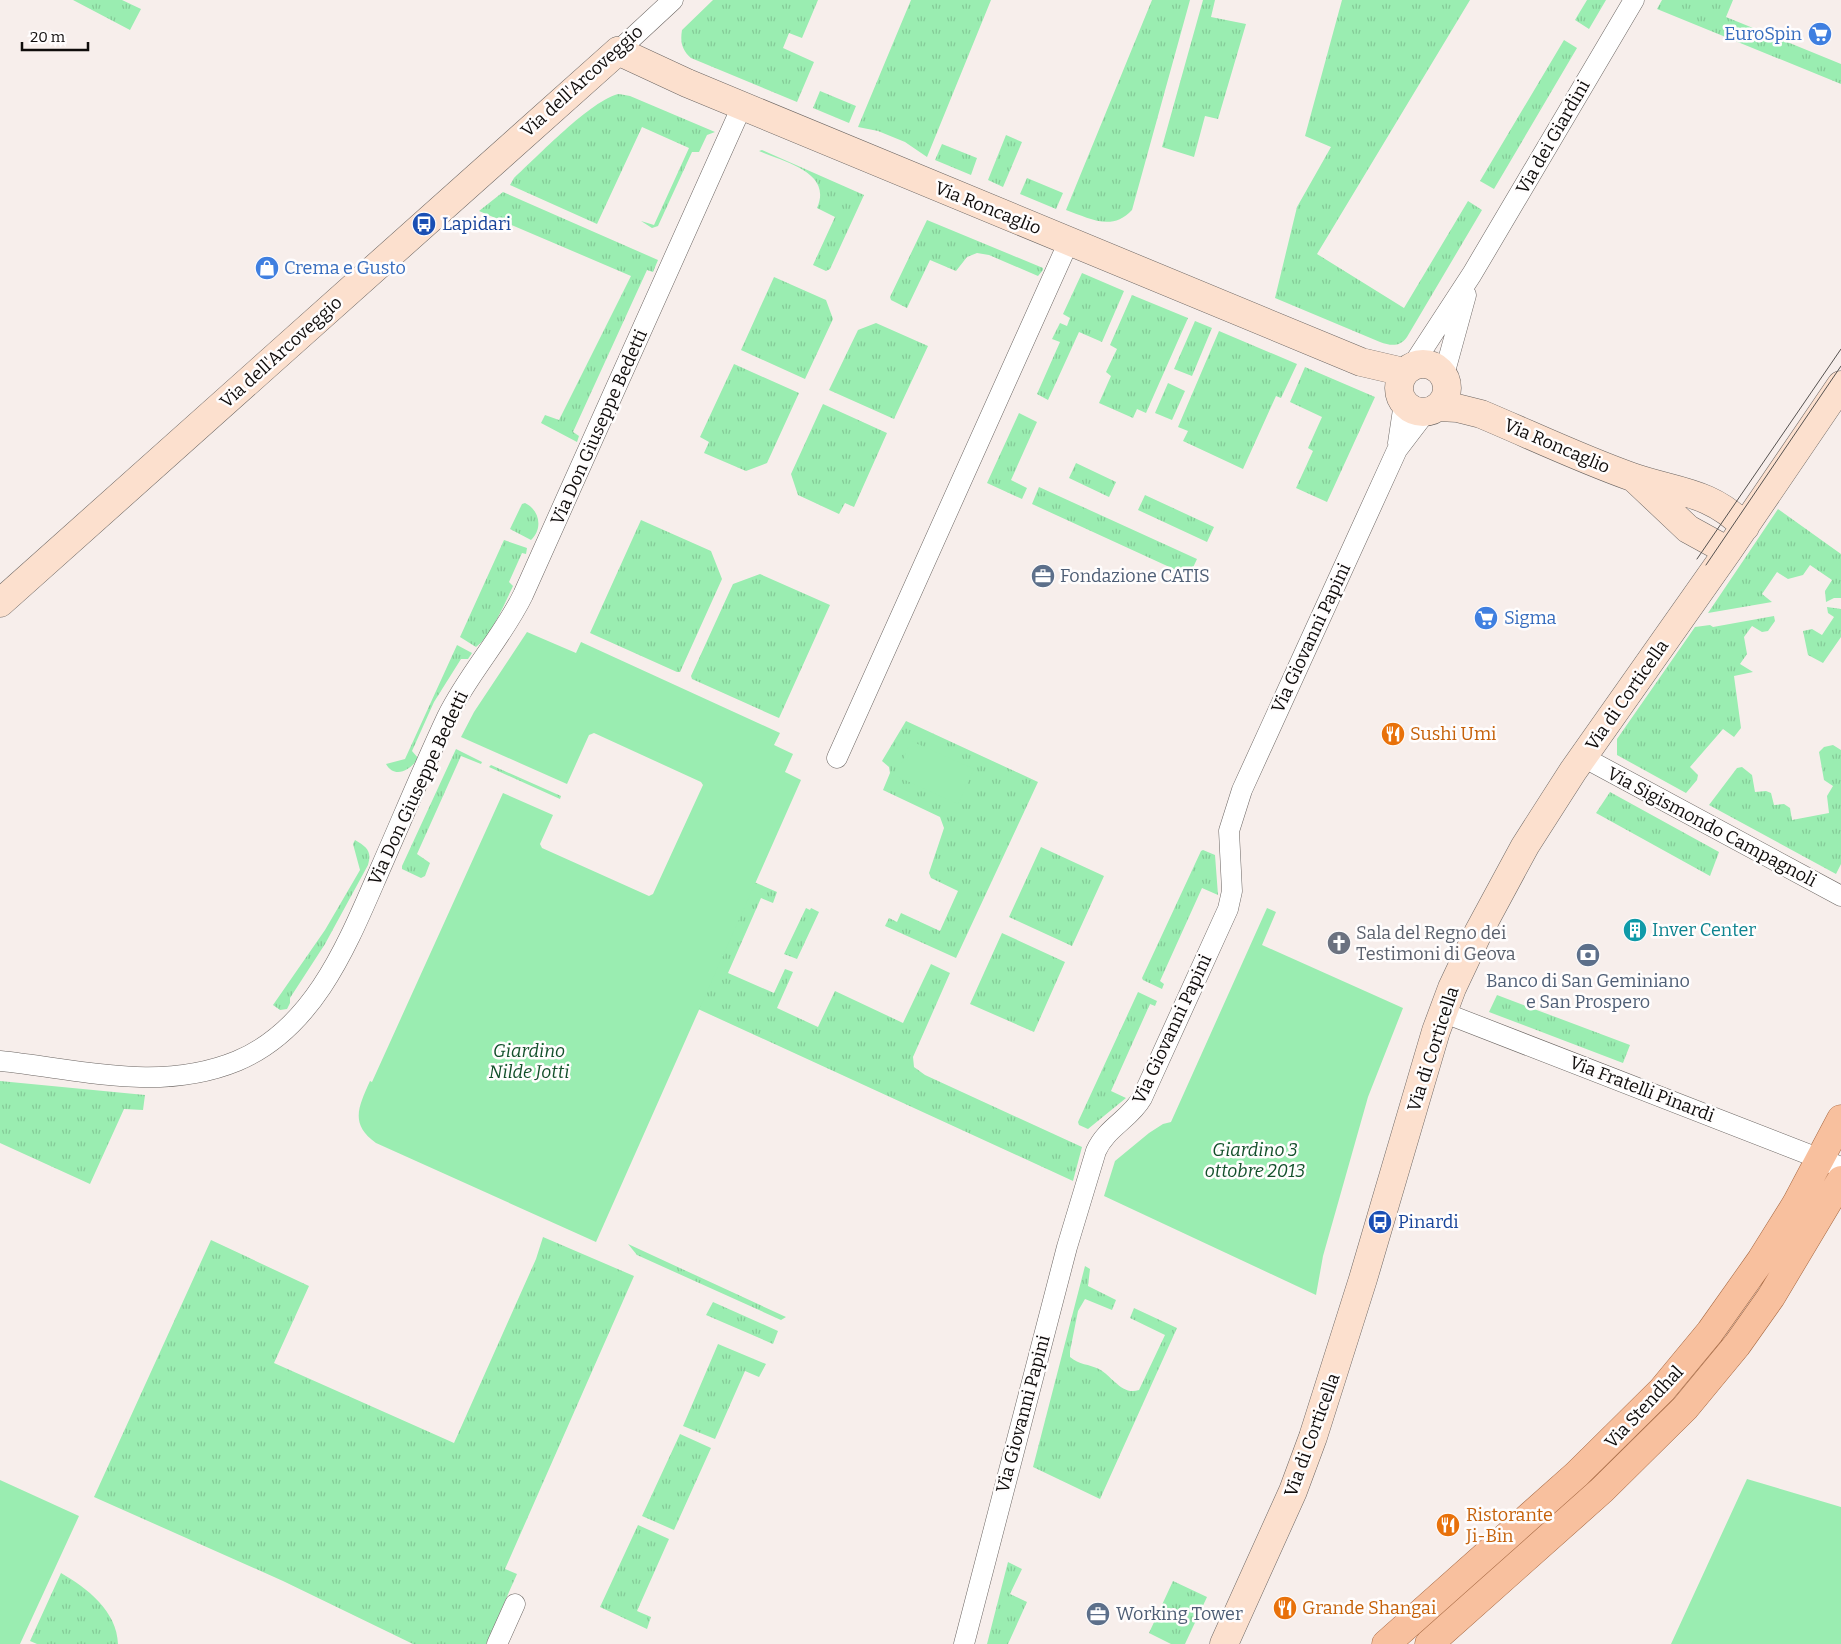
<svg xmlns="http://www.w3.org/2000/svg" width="1841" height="1644" font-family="Bitter,serif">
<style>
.grass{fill:url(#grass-tufts)}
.green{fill:#9aedb1}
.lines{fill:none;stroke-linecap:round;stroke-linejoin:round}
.street-casing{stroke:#6b6562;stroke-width:21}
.secondary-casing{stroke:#6b6562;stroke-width:29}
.primary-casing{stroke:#a46640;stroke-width:29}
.street{stroke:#fff;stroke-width:20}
.secondary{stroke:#fce0ce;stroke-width:28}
.primary{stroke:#f8c09e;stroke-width:28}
.tram{stroke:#55514f;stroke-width:1}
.labels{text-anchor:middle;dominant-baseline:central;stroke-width:5;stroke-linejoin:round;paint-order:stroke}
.shop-label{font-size:18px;fill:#366cbe;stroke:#fffdfd;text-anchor:start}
.street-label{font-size:18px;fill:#0f0c0b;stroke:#fffdfd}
.transit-label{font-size:18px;fill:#164399;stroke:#fffdfd;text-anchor:start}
.service-label{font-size:18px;fill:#4e5e75;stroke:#fffdfd;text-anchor:start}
.food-label{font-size:18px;fill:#c56008;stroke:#fffdfd;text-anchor:start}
.culture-label{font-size:18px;fill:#0d838f;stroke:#fffdfd;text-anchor:start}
.worship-label{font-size:18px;fill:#5b616d;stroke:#fffdfd;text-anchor:start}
.park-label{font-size:18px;font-style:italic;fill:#124f2a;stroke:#fffdfd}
</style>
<defs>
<pattern id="grass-tufts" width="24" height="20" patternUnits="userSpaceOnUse" patternTransform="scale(1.25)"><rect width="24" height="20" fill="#9aedb1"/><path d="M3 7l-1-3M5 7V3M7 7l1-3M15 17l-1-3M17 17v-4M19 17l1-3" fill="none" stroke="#84ca97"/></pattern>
</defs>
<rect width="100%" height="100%" fill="#f7eeeb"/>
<path class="grass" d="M 73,0 L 122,0 L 141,9 L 130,30 Z
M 713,0 L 818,0 L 802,38 L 789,33 L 783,48 L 814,62 L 797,102 L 691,58 C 682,50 680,42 682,30 Z
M 911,0 L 991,0 L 927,157 L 905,142 L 878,131 L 858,127 Z
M 1152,0 L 1190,0 L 1132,210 C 1112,232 1089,218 1066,210 Z
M 1203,0 L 1215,0 L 1211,17 L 1246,24 L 1218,119 L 1205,116 L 1194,157 L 1162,147 Z
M 1342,0 L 1470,0 L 1317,254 L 1404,308 L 1468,201 L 1482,210 L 1407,337 C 1400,347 1391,346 1380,342 L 1275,298 L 1297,207 L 1331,147 L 1305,136 Z
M 1587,0 L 1606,0 L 1589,29 L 1575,20 Z
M 1662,0 L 1733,0 L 1726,17 L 1841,64 L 1841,84 L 1657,9 Z
M 1564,40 L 1577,48 L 1494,189 L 1480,181 Z
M 820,91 L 856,106 L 849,123 L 813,108 Z
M 619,94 L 630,96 L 715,132 L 707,135 L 699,152 L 692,152 L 658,226 L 652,228 L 641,221 L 654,225 L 689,148 L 642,127 L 597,224 L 510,185 L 514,178 C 536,158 592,99 619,94 Z
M 1006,135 L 1022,142 L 1003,187 L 988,180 Z
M 942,144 L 977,158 L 971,175 L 935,160 Z
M 762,150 L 864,195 L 830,269 L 826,271 L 813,265 L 835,217 L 817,208 C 833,172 784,162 759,151 Z
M 1027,178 L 1063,193 L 1056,209 L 1020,194 Z
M 503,192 L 658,260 L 653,272 L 647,270 L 573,432 L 579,436 L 577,442 L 541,423 L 545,415 L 559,420 L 631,276 L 479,211 Z
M 927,220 L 1043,268 L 1043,270 L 1038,276 L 989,255 L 977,253 L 967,257 L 956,271 L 930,260 L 907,308 L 891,300 L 890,297 Z
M 1082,273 L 1124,291 L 1102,342 L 1079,332 L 1048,400 L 1037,394 L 1060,342 L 1052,339 L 1060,323 L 1067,326 L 1070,318 L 1063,314 Z
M 774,277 L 826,300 L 833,319 L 805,379 L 741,350 Z
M 1132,295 L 1188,318 L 1146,413 L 1137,409 L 1133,418 L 1099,403 L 1111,376 L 1106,372 L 1117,349 L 1110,345 Z
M 1195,321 L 1212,328 L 1192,376 L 1174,369 Z
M 876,323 L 928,346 L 894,419 L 829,390 L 858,330 Z
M 1219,331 L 1297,364 L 1281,398 L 1276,396 L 1243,469 L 1183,441 L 1188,431 L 1178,427 Z
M 734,364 L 799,393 L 767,463 L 746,471 L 704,453 L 709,442 L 700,437 Z
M 1305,367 L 1375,397 L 1327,502 L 1296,488 L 1313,451 L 1308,448 L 1322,417 L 1290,402 Z
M 1168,383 L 1185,391 L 1172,420 L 1155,413 Z
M 823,404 L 887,433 L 854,507 L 845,503 L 839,514 L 798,495 L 791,474 Z
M 1019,413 L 1037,422 L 1011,480 L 1027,488 L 1022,499 L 987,483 Z
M 1076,463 L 1116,482 L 1109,497 L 1069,478 Z
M 1039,487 L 1197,559 L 1189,576 L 1032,504 Z
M 1145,495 L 1214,527 L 1207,542 L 1138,510 Z
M 525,503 C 540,510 543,529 531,540 L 510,529 L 522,504 Z
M 1778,509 L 1841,554 L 1841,598 L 1834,598 L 1826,602 L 1825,591 L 1832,580 L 1810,565 L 1803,575 L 1788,579 L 1777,572 L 1762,594 L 1772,602 L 1708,613 Z
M 641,520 L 711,551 L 722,579 L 680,672 L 677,672 L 590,633 Z
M 504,540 L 527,548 L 526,554 L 522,553 L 509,582 L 513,586 C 505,603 491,636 476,647 L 460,637 Z
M 760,574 L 830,605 L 779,718 L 692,679 L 691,676 L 733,584 Z
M 1827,607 L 1841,609 L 1841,637 L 1823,663 L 1808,655 L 1803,631 L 1812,629 L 1822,635 L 1834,617 L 1828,613 Z
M 1774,616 L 1775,621 L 1768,631 L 1762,632 L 1752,626 L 1744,637 L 1747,654 L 1740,664 L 1753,672 L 1734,676 L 1741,728 L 1734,737 L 1723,729 L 1690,767 L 1698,775 L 1697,780 L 1686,793 L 1617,755 L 1617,739 L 1695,627 L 1710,625 L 1713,627 Z
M 457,645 L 472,653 L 468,659 L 461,659 L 434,702 L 412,751 L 418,758 C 412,769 395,780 386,764 L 405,759 Z
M 906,721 L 1038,782 L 956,958 L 885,926 L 889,918 L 897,922 L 901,913 L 940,931 L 958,891 L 931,878 L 929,873 L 944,828 L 940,817 L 883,790 L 890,773 L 889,767 L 882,761 Z
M 1833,745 L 1841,750 L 1841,864 L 1836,874 L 1709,805 L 1737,768 L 1742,767 L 1752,775 L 1755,792 L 1766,791 L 1771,793 L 1774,805 L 1784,804 L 1790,808 L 1792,820 L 1829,813 L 1827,796 L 1833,786 L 1824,780 L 1819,752 L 1824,747 Z
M 456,749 L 482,762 L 481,764 L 461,756 L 417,854 L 430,863 L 425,876 L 421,878 L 402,869 L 402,866 Z
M 491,765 L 561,796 L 560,799 L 489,767 Z
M 1610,792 L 1719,852 L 1710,876 L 1596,813 Z
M 355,840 C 367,847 372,851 368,865 L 325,944 L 290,998 L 290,1003 L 287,1009 L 280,1010 L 273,1005 L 325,930 L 360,870 L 353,844 Z
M 1041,847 L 1104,876 L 1072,946 L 1009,917 Z
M 1203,850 L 1215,855 L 1218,895 L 1202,888 L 1160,981 L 1164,984 L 1162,989 L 1143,980 L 1142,978 L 1201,851 Z
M 754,882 L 777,892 L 773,903 L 761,898 L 728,973 L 774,993 L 785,969 L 793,972 L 777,1008 L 818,1027 L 835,991 L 903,1023 L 931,964 L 950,973 L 913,1057 L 914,1067 L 925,1075 L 1082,1147 L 1073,1181 L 698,1009 Z
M 806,908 L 810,910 L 811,908 L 819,912 L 797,959 L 784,954 Z
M 1002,933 L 1065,962 L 1034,1032 L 970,1004 Z
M 1138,992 L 1157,1001 L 1155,1006 L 1150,1004 L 1111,1091 L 1126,1098 L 1088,1129 L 1079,1125 L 1078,1122 Z
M 1497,995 L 1630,1045 L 1623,1063 L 1489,1012 Z
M 0,1081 L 145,1095 L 143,1110 L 124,1109 L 90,1184 L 0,1143 Z
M 543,1237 L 634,1276 L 505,1569 L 517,1574 L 486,1644 L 413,1644 L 283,1581 L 94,1497 L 211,1240 L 309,1286 L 274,1363 L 454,1443 L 536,1259 Z
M 628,1244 L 786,1317 L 781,1320 L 637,1255 Z
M 1085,1266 L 1090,1269 L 1088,1286 L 1116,1300 L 1112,1310 L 1085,1299 L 1078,1311 L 1070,1351 L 1070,1357 C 1079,1365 1089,1364 1099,1369 C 1112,1376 1122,1396 1139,1390 L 1165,1335 L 1130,1318 L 1134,1308 L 1177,1328 L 1100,1499 L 1033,1467 Z
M 713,1302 L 778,1331 L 773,1344 L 706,1315 Z
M 718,1344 L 766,1364 L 759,1377 L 745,1371 L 715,1439 L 683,1426 Z
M 680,1434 L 711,1448 L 674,1530 L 642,1516 Z
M 638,1525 L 669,1539 L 637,1611 L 651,1617 L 647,1629 L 600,1607 Z
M 1008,1562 L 1022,1569 L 1010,1594 L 1027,1602 L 1008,1644 L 987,1644 Z
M 61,1573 C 87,1588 117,1611 118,1644 L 37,1644 L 30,1641 Z
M 1173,1581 L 1207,1597 L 1185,1644 L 1171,1644 L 1149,1633 Z"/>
<path class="green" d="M 527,632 L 576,653 L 581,642 L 780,733 L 774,745 L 793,754 L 785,772 L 801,780 L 596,1242 L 376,1143 C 349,1124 359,1106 370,1081 L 372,1082 L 503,793 L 553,815 L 540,844 L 542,848 L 649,896 L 653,894 L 703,785 L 701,782 L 594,733 L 589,735 L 567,784 L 461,737 L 474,712 Z
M 911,741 L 974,769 L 958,804 L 896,776 Z
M 1267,908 L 1276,912 L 1262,945 L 1403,1008 L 1368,1097 L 1323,1256 L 1316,1295 L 1104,1196 L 1115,1161 L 1149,1133 L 1163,1124 L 1171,1122 Z
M 1747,1479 L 1841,1507 L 1841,1644 L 1671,1644 Z
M 0,1480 L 79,1516 L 20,1644 L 0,1644 Z"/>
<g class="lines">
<g class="street-casing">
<path id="street" d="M 618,51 L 673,0
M 1412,366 L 1472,274 L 1634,0
M 1444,375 L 1466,295
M 1398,443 L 1404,403
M 1583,757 L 1841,896
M 837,758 L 1069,241
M 1442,1012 L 1841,1167
M 0,1061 C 79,1069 159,1093 237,1061 C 316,1028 349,940 381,867 C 403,817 424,766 447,717 C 468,674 502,638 523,595 L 742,106
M 497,1644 L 515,1604
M 964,1644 L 1067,1247 L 1096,1151 C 1106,1128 1130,1119 1142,1098 L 1228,909 L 1232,891 L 1229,831 L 1242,790 L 1397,450 L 1426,412"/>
</g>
<g class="secondary-casing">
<path id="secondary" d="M1399 388a24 24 0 1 1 48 0a24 24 0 1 1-48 0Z
M 1439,407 L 1457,408 L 1481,414 C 1531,435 1581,459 1632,477 C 1675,492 1711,491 1745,527
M 1634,478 L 1688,529 L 1728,551
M 0,603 L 618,51 L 687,83 L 1361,362 L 1404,372
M 1224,1644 L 1293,1491 L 1313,1437 L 1363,1279 L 1436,1031 L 1452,988 L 1478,933 L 1525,846 L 1573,771 L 1728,551 L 1841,385"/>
</g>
<g class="primary-casing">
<path id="primary" d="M 1386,1644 L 1577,1474 L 1662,1390 L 1710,1332 L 1761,1260 L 1796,1204 L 1841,1119
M 1429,1644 L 1602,1490 L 1685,1408 L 1737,1345 L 1771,1297 L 1841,1180"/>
</g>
<use href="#street" class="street"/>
<use href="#secondary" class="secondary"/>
<use href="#primary" class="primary"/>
<path class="tram" d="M 1697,559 L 1841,349
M 1706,565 L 1841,366"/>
</g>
<defs>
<g id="supermarket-disc" transform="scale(1.25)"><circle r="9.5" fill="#3f7fe0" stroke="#fffdfd"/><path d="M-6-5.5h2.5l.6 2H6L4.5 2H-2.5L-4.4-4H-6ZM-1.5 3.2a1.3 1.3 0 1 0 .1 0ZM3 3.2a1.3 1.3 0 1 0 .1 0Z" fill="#fff"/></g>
<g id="bus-disc" transform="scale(1.25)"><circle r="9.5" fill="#1a4fb4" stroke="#fffdfd"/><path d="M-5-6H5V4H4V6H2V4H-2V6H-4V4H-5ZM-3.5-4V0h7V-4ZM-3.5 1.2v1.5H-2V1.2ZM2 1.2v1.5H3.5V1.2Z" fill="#fff"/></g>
<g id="shop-disc" transform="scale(1.25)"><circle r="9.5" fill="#3f7fe0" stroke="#fffdfd"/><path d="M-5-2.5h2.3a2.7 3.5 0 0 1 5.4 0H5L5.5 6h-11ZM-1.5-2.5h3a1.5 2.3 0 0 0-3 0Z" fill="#fff"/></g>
<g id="office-disc" transform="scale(1.25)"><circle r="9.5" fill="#5c6f8a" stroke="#fffdfd"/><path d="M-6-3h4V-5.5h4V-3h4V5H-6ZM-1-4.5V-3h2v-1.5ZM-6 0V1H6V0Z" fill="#fff"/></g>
<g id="restaurant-disc" transform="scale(1.25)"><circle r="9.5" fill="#e8710a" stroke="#fffdfd"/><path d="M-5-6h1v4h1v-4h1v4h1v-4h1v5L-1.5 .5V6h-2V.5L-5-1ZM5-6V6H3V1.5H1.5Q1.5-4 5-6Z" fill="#fff"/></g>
<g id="building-disc" transform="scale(1.25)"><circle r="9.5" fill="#0f9aa8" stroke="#fffdfd"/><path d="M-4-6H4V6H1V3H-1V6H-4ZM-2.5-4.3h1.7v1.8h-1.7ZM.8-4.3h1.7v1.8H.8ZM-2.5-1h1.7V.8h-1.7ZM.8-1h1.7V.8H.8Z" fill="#fff"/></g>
<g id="church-disc" transform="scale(1.25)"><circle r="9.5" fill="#6b7280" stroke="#fffdfd"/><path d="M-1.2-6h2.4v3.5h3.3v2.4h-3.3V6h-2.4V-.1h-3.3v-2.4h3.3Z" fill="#fff"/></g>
<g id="bank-disc" transform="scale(1.25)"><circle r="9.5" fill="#5c6f8a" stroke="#fffdfd"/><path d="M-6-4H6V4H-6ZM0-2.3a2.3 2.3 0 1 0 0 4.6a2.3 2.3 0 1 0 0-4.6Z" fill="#fff"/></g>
</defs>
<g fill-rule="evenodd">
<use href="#supermarket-disc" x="1820" y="34"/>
<use href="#bus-disc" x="424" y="224"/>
<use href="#shop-disc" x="267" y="268"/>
<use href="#office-disc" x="1043" y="576"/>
<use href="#supermarket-disc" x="1486" y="618"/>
<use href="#restaurant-disc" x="1393" y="734"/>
<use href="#building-disc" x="1635" y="930"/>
<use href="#church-disc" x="1339" y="943"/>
<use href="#bank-disc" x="1588" y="955"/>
<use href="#bus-disc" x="1380" y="1222"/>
<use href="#restaurant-disc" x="1448" y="1525"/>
<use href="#restaurant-disc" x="1285" y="1608"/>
<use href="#office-disc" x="1098" y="1614"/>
</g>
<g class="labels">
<g class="shop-label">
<text x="1802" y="34" text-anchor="end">EuroSpin</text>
<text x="284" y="268">Crema e Gusto</text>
<text x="1504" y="618">Sigma</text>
</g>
<g class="street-label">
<text transform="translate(582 81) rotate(-42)">Via dell'Arcoveggio</text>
<text transform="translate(1553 137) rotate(-60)">Via dei Giardini</text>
<text transform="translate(988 208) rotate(22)">Via Roncaglio</text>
<text transform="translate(281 352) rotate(-42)">Via dell'Arcoveggio</text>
<text transform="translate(599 427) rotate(-66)">Via Don Giuseppe Bedetti</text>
<text transform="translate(1557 446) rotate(23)">Via Roncaglio</text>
<text transform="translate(1311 638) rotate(-65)">Via Giovanni Papini</text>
<text transform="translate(1627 695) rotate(-55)">Via di Corticella</text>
<text transform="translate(418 788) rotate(-65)">Via Don Giuseppe Bedetti</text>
<text transform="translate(1712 827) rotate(28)">Via Sigismondo Campagnoli</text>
<text transform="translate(1172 1029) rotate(-65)">Via Giovanni Papini</text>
<text transform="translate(1433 1049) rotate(-72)">Via di Corticella</text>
<text transform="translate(1642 1089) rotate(21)">Via Fratelli Pinardi</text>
<text transform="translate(1644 1407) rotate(-47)">Via Stendhal</text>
<text transform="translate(1023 1414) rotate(-75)">Via Giovanni Papini</text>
<text transform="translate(1312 1435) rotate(-70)">Via di Corticella</text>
</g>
<g class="transit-label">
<text x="442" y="224">Lapidari</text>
<text x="1398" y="1222">Pinardi</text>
</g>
<g class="service-label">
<text x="1060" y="576">Fondazione CATIS</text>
<text x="1588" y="981" text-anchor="middle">Banco di San Geminiano<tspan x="1588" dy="21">e San Prospero</tspan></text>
<text x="1116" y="1614">Working Tower</text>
</g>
<g class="food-label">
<text x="1410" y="734">Sushi Umi</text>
<text x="1466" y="1515">Ristorante<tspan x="1466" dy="21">Ji-Bin</tspan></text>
<text x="1302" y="1608">Grande Shangai</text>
</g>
<g class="culture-label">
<text x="1652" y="930">Inver Center</text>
</g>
<g class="worship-label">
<text x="1356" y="933">Sala del Regno dei<tspan x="1356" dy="21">Testimoni di Geova</tspan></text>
</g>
<g class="park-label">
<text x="529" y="1051">Giardino<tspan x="529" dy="21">Nilde Jotti</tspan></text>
<text x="1255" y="1150">Giardino 3<tspan x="1255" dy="21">ottobre 2013</tspan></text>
</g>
</g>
<path d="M22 42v8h66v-8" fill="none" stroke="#0f0c0b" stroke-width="2.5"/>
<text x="30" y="42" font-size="15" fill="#0f0c0b" stroke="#fffdfd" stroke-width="4" paint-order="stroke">20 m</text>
</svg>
